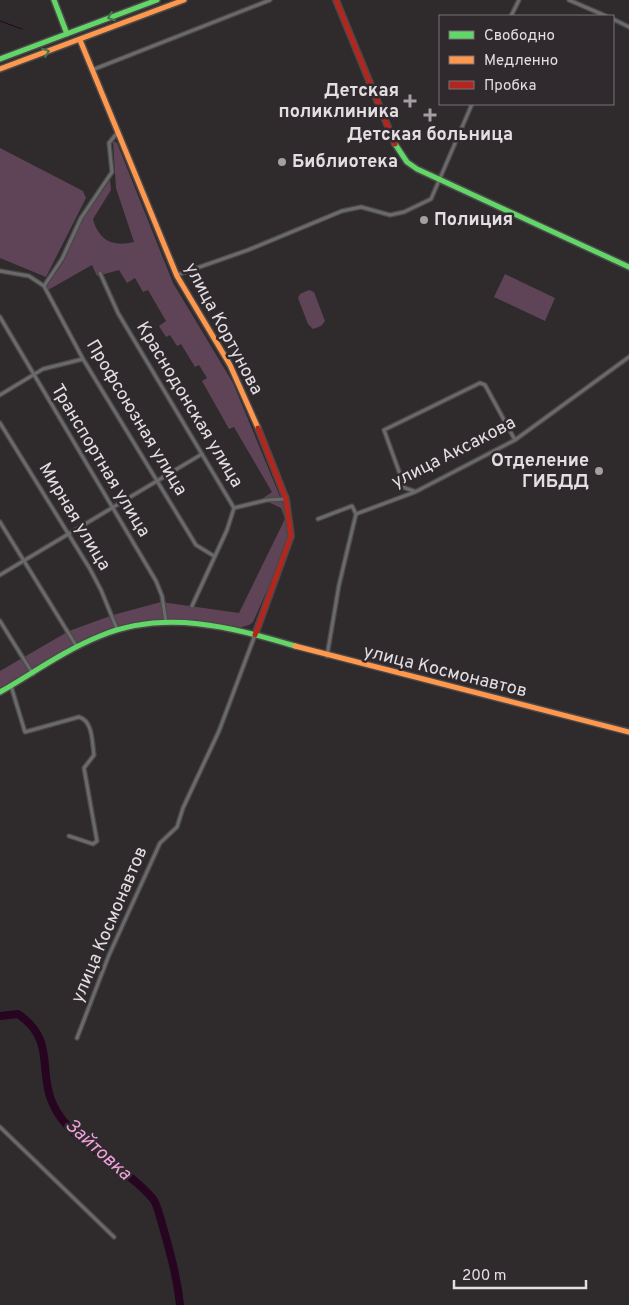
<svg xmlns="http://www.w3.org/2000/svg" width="629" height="1305" font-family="Overpass,sans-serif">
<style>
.green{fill:#5f4457}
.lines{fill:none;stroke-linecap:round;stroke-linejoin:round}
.stream{stroke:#27041f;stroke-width:1}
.river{stroke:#27041f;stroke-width:8}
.street-casing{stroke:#4b484a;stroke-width:5.5}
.fast-casing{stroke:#4b484a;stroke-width:8}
.slow-casing{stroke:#4b484a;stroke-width:8}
.jam-casing{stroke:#4b484a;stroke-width:8}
.street{stroke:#6b6a6b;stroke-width:3}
.fast{stroke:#63d668;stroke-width:5}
.slow{stroke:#ff974d;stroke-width:5}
.jam{stroke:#b3261e;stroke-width:5}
.oneway{stroke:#477748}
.poi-dot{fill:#a39fa2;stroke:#302a2e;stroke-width:2}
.labels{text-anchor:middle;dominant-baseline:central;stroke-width:5;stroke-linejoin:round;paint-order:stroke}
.poi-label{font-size:18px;font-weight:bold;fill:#e2dee1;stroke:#302a2e;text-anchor:end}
.street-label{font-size:18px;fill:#e2dee1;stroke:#302a2e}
.water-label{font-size:19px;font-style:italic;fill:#eda3d7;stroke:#302a2e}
</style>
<rect width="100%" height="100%" fill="#2f2b2d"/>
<path class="green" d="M 113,141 L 117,143 L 173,283 L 233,383 L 288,516 L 289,535 L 284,552 L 253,622 L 249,625 L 238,628 C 212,625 184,619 158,621 C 99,623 49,659 0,688 L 0,671 L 69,631 L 113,615 L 161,602 L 239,613 L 285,519 L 281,508 L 262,499 L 272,492 L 234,427 L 229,429 L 202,381 L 207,378 L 199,365 L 195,367 L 181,344 L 177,346 L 170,335 L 166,337 L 159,326 L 166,321 L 148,290 L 143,292 L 135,278 L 127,283 L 119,270 L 97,276 L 92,265 L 48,290 L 46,287 L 64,261 L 82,220 L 110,180 L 111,190 L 93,219 C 99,241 113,247 134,242 L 116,188 Z
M 0,148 L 83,191 L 86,198 L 46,277 L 0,258 Z
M 505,274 L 555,298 L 545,321 L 494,297 Z
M 309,290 L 314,292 L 325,321 L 321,326 L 313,329 L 308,324 L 298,298 L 300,294 Z"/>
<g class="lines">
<path class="stream" d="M 0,21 L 22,29"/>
<path class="river" d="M 0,1016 L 18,1014 C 56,1040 38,1070 52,1102 C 68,1142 126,1166 153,1199 C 157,1204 159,1214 161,1220 C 169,1249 177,1275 180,1305"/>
<g class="street-casing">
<path id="street" d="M 569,0 L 606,16
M 511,16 L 519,0
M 613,19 L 629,27
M 92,70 L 270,0
M 0,271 L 29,276 L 44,286 L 62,259 L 81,218 L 112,172 L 109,143 L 117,133
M 100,273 L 118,313 L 234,508 L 227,530 L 192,606
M 177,275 L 248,250 L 342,211 L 361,207 L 390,215 L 404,212 L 431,199 L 472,104
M 44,286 L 83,359 L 196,545 L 214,556
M 0,317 L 156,581 L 162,596 L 166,622
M 0,395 L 43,369 L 83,359
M 0,423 L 90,569 L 101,590 L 117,629
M 414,491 L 405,488 L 384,430 L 480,383 L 485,385 L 515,440
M 234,508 L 267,500 L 286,499
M 318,519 L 352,506 L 356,514
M 0,522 L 77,647
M 0,575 L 202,454
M 0,621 L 33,674
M 327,656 L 339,585 L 356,514 L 415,492 L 515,440 L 629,357
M 11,686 L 25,732 L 79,717 C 93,721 92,742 94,755 L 84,768 L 97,841 L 93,844 L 69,836
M 77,1038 L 109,955 L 160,843 L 177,827 L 183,808 L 219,731 L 255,635
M 0,1127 L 114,1237"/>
</g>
<g class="fast-casing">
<path id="fast" d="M 54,0 L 67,34
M 0,59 L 157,0
M 395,144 L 407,162 L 417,169 L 629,267
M 0,692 C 33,673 65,650 100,636 C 165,609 231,627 295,646"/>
</g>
<g class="slow-casing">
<path id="slow" d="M 80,40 L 177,276 L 230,365 L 258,428
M 0,69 L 184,0
M 295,646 L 629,732"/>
</g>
<g class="jam-casing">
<path id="jam" d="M 336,0 L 395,144
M 255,635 L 291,536 L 286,499 L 258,428"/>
</g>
<use href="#street" class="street"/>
<use href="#fast" class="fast"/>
<use href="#slow" class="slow"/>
<use href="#jam" class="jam"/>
</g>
<defs><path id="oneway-chevron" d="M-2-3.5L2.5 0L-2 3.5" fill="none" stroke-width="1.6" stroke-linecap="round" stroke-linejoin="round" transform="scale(1.25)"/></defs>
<g class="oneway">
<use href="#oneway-chevron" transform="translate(111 17) rotate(159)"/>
<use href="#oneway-chevron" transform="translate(46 52) rotate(-21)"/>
</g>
<g class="poi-dot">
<path d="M407.5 93.5h5v5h5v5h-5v5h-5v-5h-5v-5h5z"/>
<path d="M427.5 107.5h5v5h5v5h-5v5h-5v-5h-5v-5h5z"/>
<circle cx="282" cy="162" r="5"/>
<circle cx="424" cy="220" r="5"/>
<circle cx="599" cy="471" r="5"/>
</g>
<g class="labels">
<g class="poi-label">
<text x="399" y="91">Детская<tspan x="399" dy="21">поликлиника</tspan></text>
<text x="430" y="135" text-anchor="middle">Детская больница</text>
<text x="292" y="162" text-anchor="start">Библиотека</text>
<text x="434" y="220" text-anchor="start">Полиция</text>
<text x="589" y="461">Отделение<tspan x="589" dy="21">ГИБДД</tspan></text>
</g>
<g class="street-label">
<text transform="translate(223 329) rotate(62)">улица Кортунова</text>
<text transform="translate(189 405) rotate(59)">Краснодонская улица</text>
<text transform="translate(136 418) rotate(59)">Профсоюзная улица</text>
<text transform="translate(454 453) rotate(-27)">улица Аксакова</text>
<text transform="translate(100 461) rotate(59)">Транспортная улица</text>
<text transform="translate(74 517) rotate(59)">Мирная улица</text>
<text transform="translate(445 672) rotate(14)">улица Космонавтов</text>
<text transform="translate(110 925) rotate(-67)">улица Космонавтов</text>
</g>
<g class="water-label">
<text transform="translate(98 1150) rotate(42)">Зайтовка</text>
</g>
</g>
<rect x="439" y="15" width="175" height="90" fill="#302a2e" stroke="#777276"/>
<rect x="449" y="31" width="25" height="8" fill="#63d668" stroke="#777276"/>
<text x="484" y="40" font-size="15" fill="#e2dee1">Свободно</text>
<rect x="449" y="56" width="25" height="8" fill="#ff974d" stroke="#777276"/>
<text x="484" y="65" font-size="15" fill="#e2dee1">Медленно</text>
<rect x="449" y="81" width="25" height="8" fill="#b3261e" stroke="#777276"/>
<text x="484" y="90" font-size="15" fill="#e2dee1">Пробка</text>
<path d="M454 1280v8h132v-8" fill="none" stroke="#e2dee1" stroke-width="2.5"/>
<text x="462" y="1280" font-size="15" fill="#e2dee1" stroke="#302a2e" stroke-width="4" paint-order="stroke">200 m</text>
</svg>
